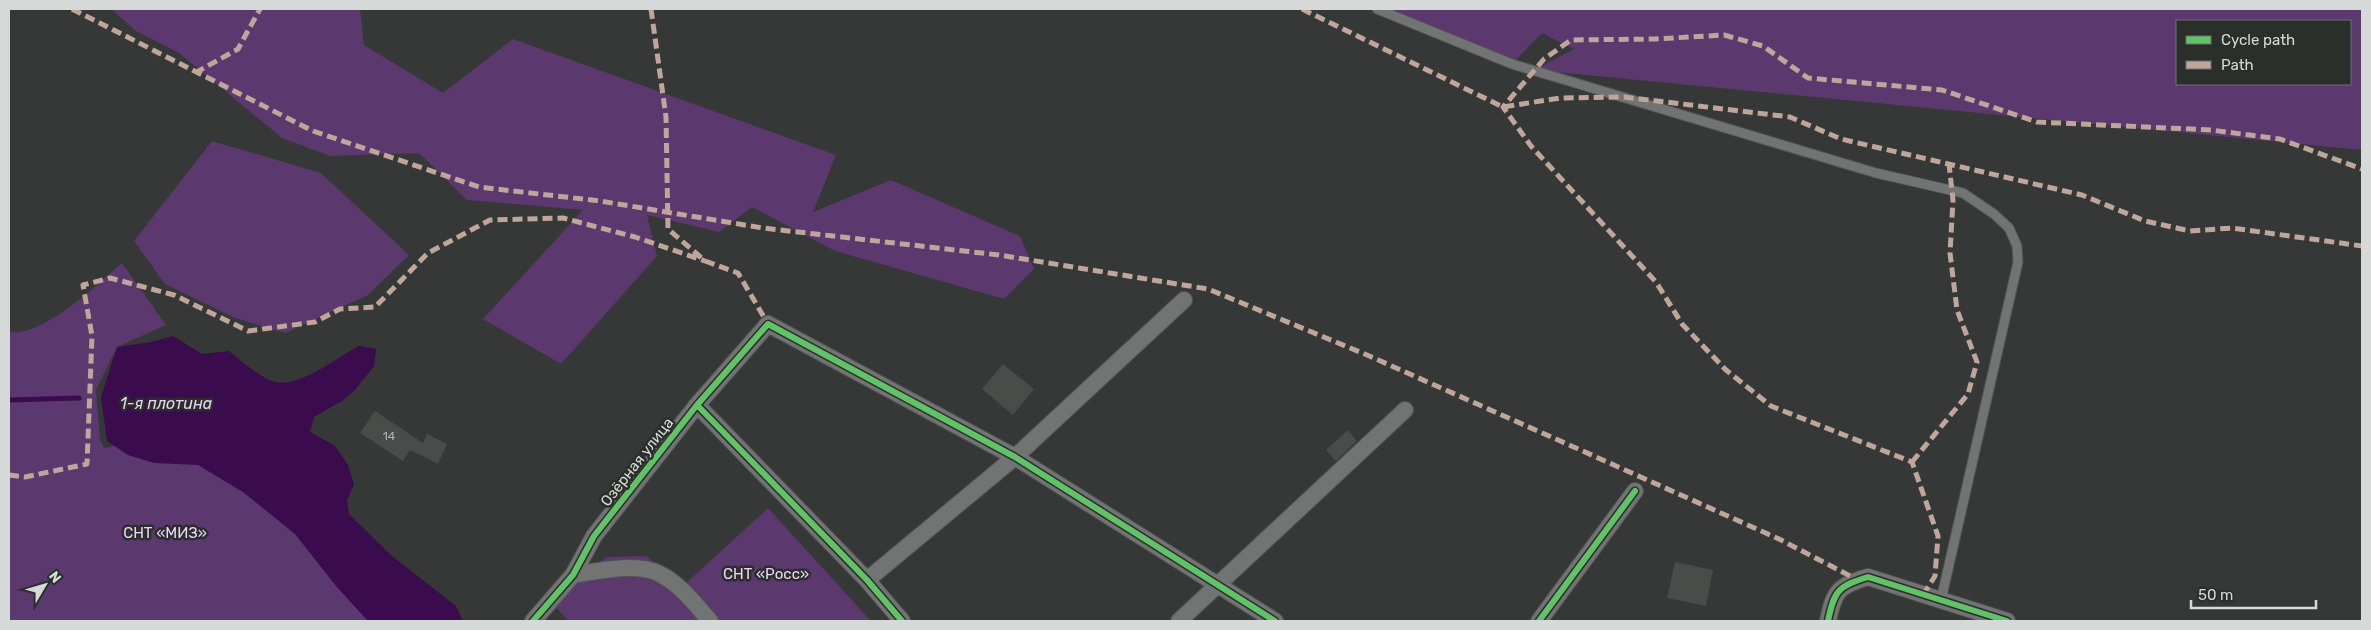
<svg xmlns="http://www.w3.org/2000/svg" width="2371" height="630" font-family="Rubik,sans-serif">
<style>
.green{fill:#5b386d;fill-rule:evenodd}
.water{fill:#3a0b4d}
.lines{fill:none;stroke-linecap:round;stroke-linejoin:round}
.stream{stroke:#3a0b4d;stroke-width:5}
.building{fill:#4a4c4a}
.lane-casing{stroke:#525453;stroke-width:11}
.street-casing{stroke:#525453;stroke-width:18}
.lane{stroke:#717472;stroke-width:9}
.street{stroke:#717472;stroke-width:16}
.quiet{stroke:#c0a59a;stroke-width:5;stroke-dasharray:10 5;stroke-linecap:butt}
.cycleway-casing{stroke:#2a2f2b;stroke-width:9}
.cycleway{stroke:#61c268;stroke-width:6}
.labels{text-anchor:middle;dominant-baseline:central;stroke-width:5;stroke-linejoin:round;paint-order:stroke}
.number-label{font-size:12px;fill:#b3b6b4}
.street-label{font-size:15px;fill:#d6d9d7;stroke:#2a2f2b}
.park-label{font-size:15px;fill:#edd4fc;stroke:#2a2f2b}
.water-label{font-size:16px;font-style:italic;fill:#ead0f8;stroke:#2a2f2b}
</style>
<rect width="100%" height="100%" fill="#353836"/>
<path class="green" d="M 111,9 L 360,9 L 364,45 L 443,93 L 513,39 L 836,155 L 813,212 L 891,180 L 1020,236 L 1034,269 L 1004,299 L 835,251 L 752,207 L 719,232 L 647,215 L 657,256 L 561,364 L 483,319 L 583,210 L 467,200 L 419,153 L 330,156 L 282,138 L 179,53 L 136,31 Z
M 1384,9 L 2362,9 L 2362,150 L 1534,70 L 1574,49 L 1542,33 L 1512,64 ZM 2177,21 L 2350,21 L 2350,84 L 2177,84 Z
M 212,141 L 321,173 L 409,255 L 368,295 L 285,333 L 235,318 L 165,284 L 134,241 Z
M 122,263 L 166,325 L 117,347 L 96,390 L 100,439 L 104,448 L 134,443 L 241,473 L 384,621 L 9,621 L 9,332 C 43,337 97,285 122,263 Z
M 768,508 L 871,621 L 568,621 L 546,596 L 607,557 L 646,556 L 684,585 Z"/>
<path class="water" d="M 173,336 L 202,354 L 229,351 C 241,361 254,372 267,379 C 294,394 335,358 359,346 L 376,349 L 374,366 L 355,390 L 342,401 L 314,417 L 310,432 L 335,446 L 348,465 L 354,485 L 347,500 L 349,514 L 393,557 L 456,606 L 463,621 L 368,621 L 336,586 L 295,534 L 243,492 L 198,465 L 154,463 L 128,455 L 107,441 L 101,397 L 117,347 L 151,342 Z"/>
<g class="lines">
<path class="stream" d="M 9,400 L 79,398"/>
</g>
<path class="building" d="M 1003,364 L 1034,389 L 1013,415 L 982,389 Z
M 375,411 L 423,443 L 427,434 L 447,444 L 438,464 L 410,450 L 403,461 L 360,433 Z
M 1348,430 L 1357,441 L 1336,461 L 1326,450 Z
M 1675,562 L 1713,570 L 1706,606 L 1667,598 Z"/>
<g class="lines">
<g class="lane-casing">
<path id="lane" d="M 1377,9 L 1512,64 L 1876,173 L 1963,193 L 1994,214 L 2009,228 L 2017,246 L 2018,262 L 1941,600"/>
</g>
<g class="street-casing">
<path id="street" d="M 697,405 L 867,580 L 902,621
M 573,575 C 597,571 638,562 660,574 C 681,585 695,604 710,621
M 867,580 L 1015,457 L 1184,300
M 533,621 L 573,575 L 594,536 L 697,405 L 768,324 L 1015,457 L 1275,621
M 1179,621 L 1405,410
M 1539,621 L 1635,491
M 1828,621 C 1834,591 1838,586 1868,577 L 2007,621"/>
</g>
<use href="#lane" class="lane"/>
<use href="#street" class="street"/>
<path class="quiet" d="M 72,9 L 313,131 L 479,187 L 600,201 L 763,228 L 999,255 L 1208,289 L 1367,355 L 1576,448 L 1779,539 L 1858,580
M 651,9 L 666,117 L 668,229 L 705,261 L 738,273 L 768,324
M 1302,9 L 1503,107 L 1560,98 L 1624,97 L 1790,117 L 1841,139 L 2082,195 L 2145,221 L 2190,231 L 2232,228 L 2362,246
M 195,73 L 238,49 L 260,9
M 1912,462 L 1968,394 L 1977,362 L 1957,310 L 1950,253 L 1953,200 L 1949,164
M 9,475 L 25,477 L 87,464 L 92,336 L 83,285 L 110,278 L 174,295 L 248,331 L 315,322 L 340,309 L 375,307 L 428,253 L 490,220 L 563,218 L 635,237 L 705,261
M 1923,595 L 1935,576 L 1938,536 L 1912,462 L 1771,406 L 1726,370 L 1682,324 L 1656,282 L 1531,146 L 1503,107 L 1544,59 L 1571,40 L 1655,39 L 1724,35 L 1763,46 L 1808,78 L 1942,90 L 2037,122 L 2211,130 L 2280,139 L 2362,169"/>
<g class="cycleway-casing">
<path id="cycleway" d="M 697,405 L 867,580 L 902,621
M 533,621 L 573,575 L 594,536 L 697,405 L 768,324 L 1015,457 L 1275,621
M 1539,621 L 1635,491
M 1828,621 C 1834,591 1838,586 1868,577 L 2007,621"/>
</g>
<use href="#cycleway" class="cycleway"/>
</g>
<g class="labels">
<g class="number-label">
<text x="389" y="436">14</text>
</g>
<g class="street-label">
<text transform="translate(637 462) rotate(-52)">Озёрная улица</text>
</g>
<g class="park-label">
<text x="165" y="533">СНТ «МИЗ»</text>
<text x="766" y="574">СНТ «Росс»</text>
</g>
<g class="water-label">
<text x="166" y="403">1-я плотина</text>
</g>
</g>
<rect width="2371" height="630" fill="none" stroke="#d6d9d7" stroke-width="20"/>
<rect x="2176" y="20" width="175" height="65" fill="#2a2f2b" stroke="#6f7370"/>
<rect x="2186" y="36" width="25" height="8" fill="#61c268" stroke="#6f7370"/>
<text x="2221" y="45" font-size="15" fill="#d6d9d7">Cycle path</text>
<rect x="2186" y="61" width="25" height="8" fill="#c0a59a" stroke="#6f7370"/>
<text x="2221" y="70" font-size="15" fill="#d6d9d7">Path</text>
<g transform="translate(45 585) rotate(52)" stroke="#2a2f2b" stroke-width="4" paint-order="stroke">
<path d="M0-4L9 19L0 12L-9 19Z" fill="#d6d9d7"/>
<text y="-8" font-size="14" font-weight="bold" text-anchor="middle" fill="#d6d9d7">N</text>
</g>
<path d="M2191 600v8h125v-8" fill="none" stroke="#d6d9d7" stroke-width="2.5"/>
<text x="2198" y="600" font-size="15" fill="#d6d9d7" stroke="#2a2f2b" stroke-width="4" paint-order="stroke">50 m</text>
</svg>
